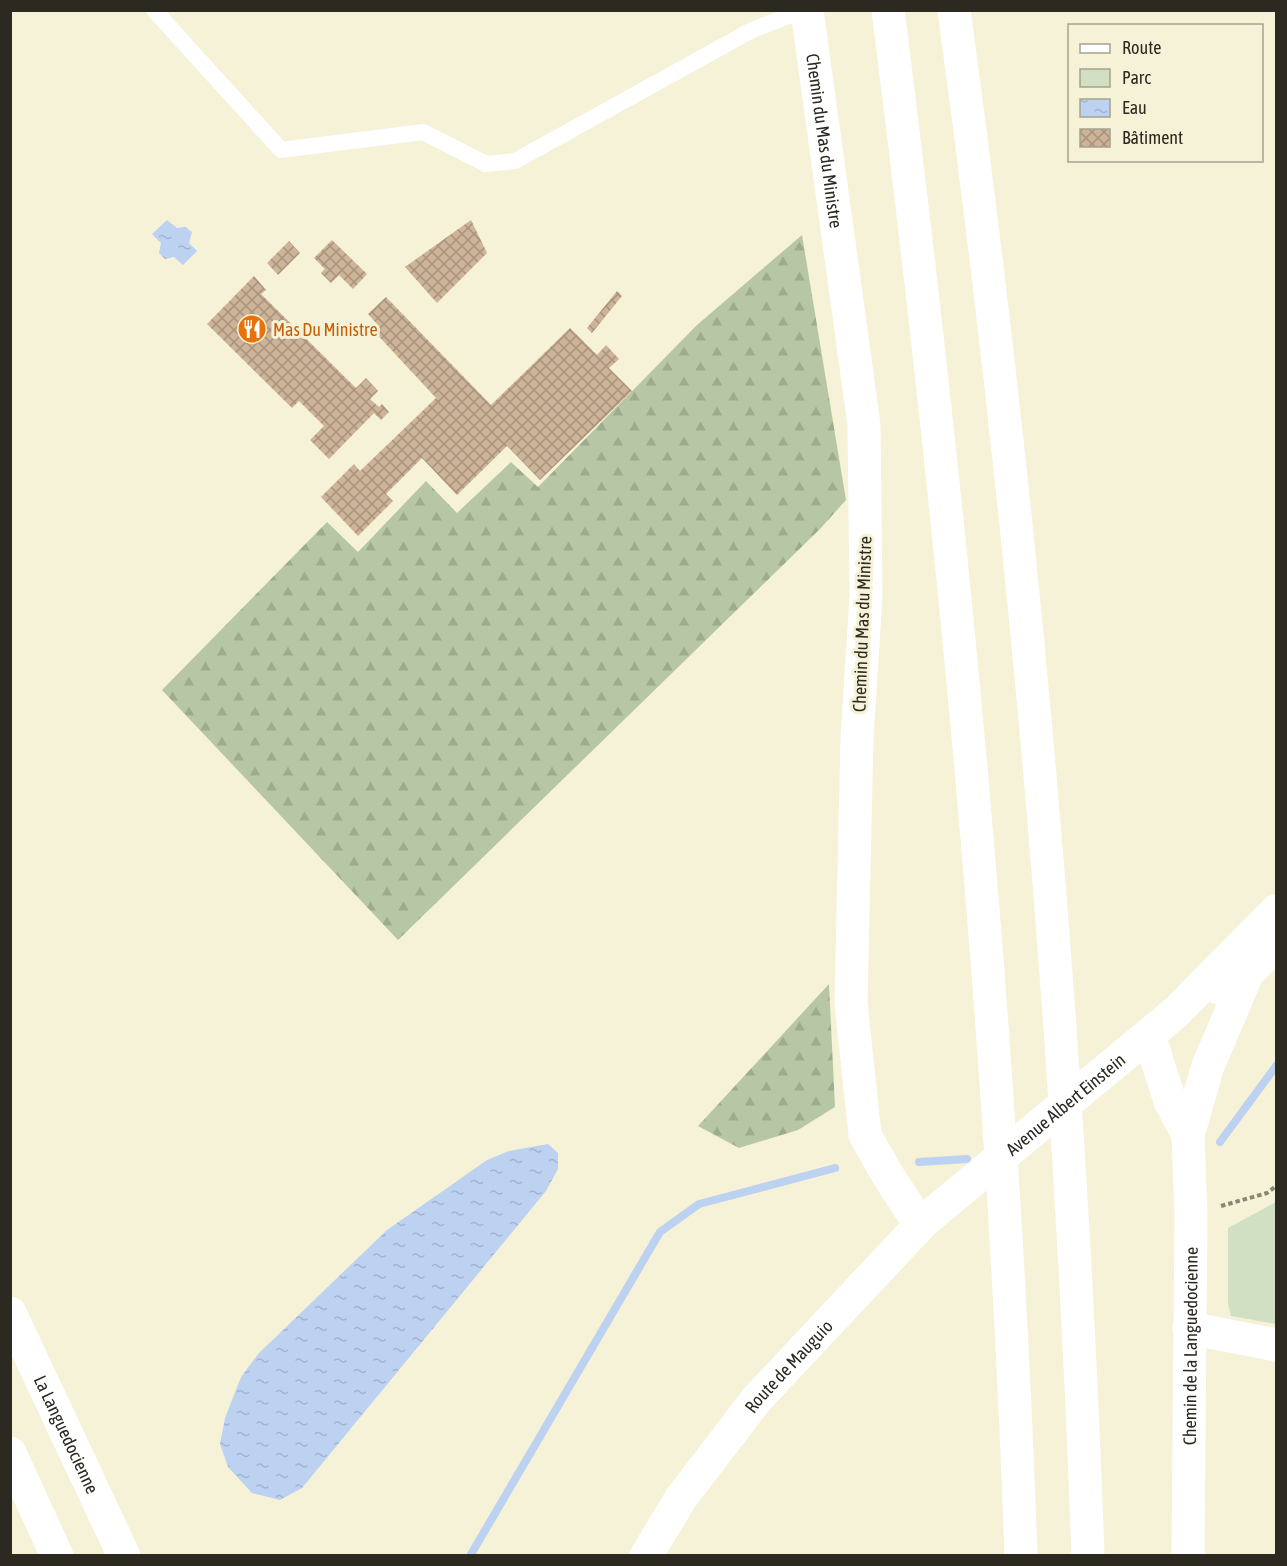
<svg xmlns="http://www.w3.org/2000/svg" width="1287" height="1566" font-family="'Asap Condensed',sans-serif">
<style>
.green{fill:#d1dfc3}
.forest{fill:url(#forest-firs)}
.water{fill:url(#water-ripples)}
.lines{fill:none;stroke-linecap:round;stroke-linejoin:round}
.stream{stroke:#bdd1f1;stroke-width:8}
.building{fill:url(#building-cross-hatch)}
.path{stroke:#898675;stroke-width:4;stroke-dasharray:4.5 3;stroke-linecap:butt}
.service{stroke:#fff;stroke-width:16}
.minor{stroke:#fff;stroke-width:33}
.tertiary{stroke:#fff;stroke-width:33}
.motorway{stroke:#fff;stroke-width:33}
.labels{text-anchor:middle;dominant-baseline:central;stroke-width:6;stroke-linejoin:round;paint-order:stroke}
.street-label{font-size:18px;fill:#2b2920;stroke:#f6f2d8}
.food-label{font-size:18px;fill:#c56008;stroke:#f6f2d8;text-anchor:start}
</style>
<defs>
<pattern id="forest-firs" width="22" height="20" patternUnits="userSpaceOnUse" patternTransform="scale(1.5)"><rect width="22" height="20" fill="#b7c7a6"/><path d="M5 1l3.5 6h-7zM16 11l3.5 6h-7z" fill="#9eab8f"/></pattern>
<pattern id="water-ripples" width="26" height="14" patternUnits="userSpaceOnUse" patternTransform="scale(1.5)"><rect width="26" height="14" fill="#bdd1f1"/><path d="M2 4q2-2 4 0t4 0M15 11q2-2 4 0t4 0" fill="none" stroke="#a3b3ce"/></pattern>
<pattern id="building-cross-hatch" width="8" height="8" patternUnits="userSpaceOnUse" patternTransform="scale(1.5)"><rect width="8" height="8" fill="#cdb397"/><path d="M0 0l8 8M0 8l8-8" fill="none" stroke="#a7927b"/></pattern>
</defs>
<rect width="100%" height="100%" fill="#f6f2d8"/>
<path class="green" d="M 1276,1202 L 1276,1324 L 1231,1316 L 1228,1304 L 1228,1228 Z"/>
<path class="forest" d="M 802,235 L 846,500 L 820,529 L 398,940 L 162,690 L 327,522 L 358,552 L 426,481 L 457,513 L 511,462 L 538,487 L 697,325 Z
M 829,984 L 835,1107 L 798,1130 L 739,1148 L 698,1126 Z"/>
<path class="water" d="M 167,220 L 177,228 L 185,227 L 192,232 L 189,243 L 197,251 L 183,265 L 174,257 L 165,259 L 159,253 L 161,243 L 152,234 Z
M 548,1144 L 558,1153 L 558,1169 L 546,1191 L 302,1488 L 280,1500 L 252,1493 L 228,1467 L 220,1444 L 225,1418 L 241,1377 L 258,1354 L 387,1230 L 487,1160 L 509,1151 Z"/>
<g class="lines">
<path class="stream" d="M 1220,1142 L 1276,1066
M 919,1162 L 967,1159
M 470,1556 L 660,1232 L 699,1204 L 835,1168"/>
</g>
<path class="building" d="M 471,220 L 487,253 L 437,303 L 405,267 Z
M 332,240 L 367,274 L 353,289 L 339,275 L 331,283 L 321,273 L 325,269 L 314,258 Z
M 289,241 L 300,253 L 278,275 L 267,263 Z
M 254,276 L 266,290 L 261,294 L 356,388 L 366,378 L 378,391 L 370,399 L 379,407 L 382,404 L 389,412 L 381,420 L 374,413 L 329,459 L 310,440 L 324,426 L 299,401 L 292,408 L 207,324 Z
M 617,291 L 622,296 L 592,333 L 587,328 Z
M 386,297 L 491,405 L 570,328 L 597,355 L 606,345 L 619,359 L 609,368 L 632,391 L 540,480 L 507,446 L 457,495 L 422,458 L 386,494 L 393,501 L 358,536 L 321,497 L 354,464 L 360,471 L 436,398 L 372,329 L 377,324 L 368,314 Z"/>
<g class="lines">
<path class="path" d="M 1221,1206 L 1267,1193 L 1276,1186"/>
<path class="service" d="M 154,10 L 281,150 L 423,132 L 486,164 L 515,161 L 752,30 L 804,10"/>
<g class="minor">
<path id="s1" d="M 807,10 L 864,425 L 866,596 L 857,737 L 851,1003 L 865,1135 L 887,1174 L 911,1211 L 924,1221"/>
<path d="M 1149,1035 L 1170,1101 L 1188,1135"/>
<path d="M 1189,1328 L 1276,1345"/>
<path id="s2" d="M 1188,1556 L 1191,1214 L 1188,1135 L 1208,1066 L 1248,972"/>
</g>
<g class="tertiary">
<path d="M 1219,988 L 1248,972 L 1276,946"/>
<path id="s3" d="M 646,1556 L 681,1498 L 756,1400 L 924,1221 L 1175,1013 L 1276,911"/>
</g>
<g class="motorway">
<path d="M 888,10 C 953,524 1003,1038 1021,1556"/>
<path d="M 954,10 C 1024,522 1070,1039 1088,1556"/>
<path id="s4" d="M 10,1313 L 124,1556"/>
<path d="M 10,1453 L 57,1556"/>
</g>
</g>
<defs>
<g id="restaurant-disc" transform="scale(1.5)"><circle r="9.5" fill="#e8710a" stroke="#f6f2d8"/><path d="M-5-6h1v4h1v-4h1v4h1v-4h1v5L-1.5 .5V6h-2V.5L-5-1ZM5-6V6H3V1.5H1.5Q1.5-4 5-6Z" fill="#fff"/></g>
</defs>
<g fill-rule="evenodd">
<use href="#restaurant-disc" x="252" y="329"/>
</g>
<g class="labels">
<g class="street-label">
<text stroke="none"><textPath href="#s1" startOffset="132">Chemin du Mas du Ministre</textPath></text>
<text transform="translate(862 624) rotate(-88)">Chemin du Mas du Ministre</text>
<text stroke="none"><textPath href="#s3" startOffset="620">Avenue Albert Einstein</textPath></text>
<text stroke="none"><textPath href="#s2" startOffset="210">Chemin de la Languedocienne</textPath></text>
<text stroke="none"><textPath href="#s3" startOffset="238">Route de Mauguio</textPath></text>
<text stroke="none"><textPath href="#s4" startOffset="134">La Languedocienne</textPath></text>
</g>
<g class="food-label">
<text x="273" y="329">Mas Du Ministre</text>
</g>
</g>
<rect width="1287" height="1566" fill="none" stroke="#2b2920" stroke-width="24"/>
<rect x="1068" y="24" width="195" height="138" fill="#f6f2d8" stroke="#a5a28e" stroke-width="1.5"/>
<rect x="1080" y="44" width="30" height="9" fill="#ffffff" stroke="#a5a28e" stroke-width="1.5"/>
<text x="1122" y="54" font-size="18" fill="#2b2920">Route</text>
<rect x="1080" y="69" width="30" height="18" fill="#d1dfc3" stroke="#a5a28e" stroke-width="1.5"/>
<text x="1122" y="84" font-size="18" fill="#2b2920">Parc</text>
<rect x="1080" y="99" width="30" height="18" fill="url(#water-ripples)" stroke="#a5a28e" stroke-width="1.5"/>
<text x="1122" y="114" font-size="18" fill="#2b2920">Eau</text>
<rect x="1080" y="129" width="30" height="18" fill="url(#building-cross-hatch)" stroke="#a5a28e" stroke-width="1.5"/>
<text x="1122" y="144" font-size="18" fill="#2b2920">Bâtiment</text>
</svg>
